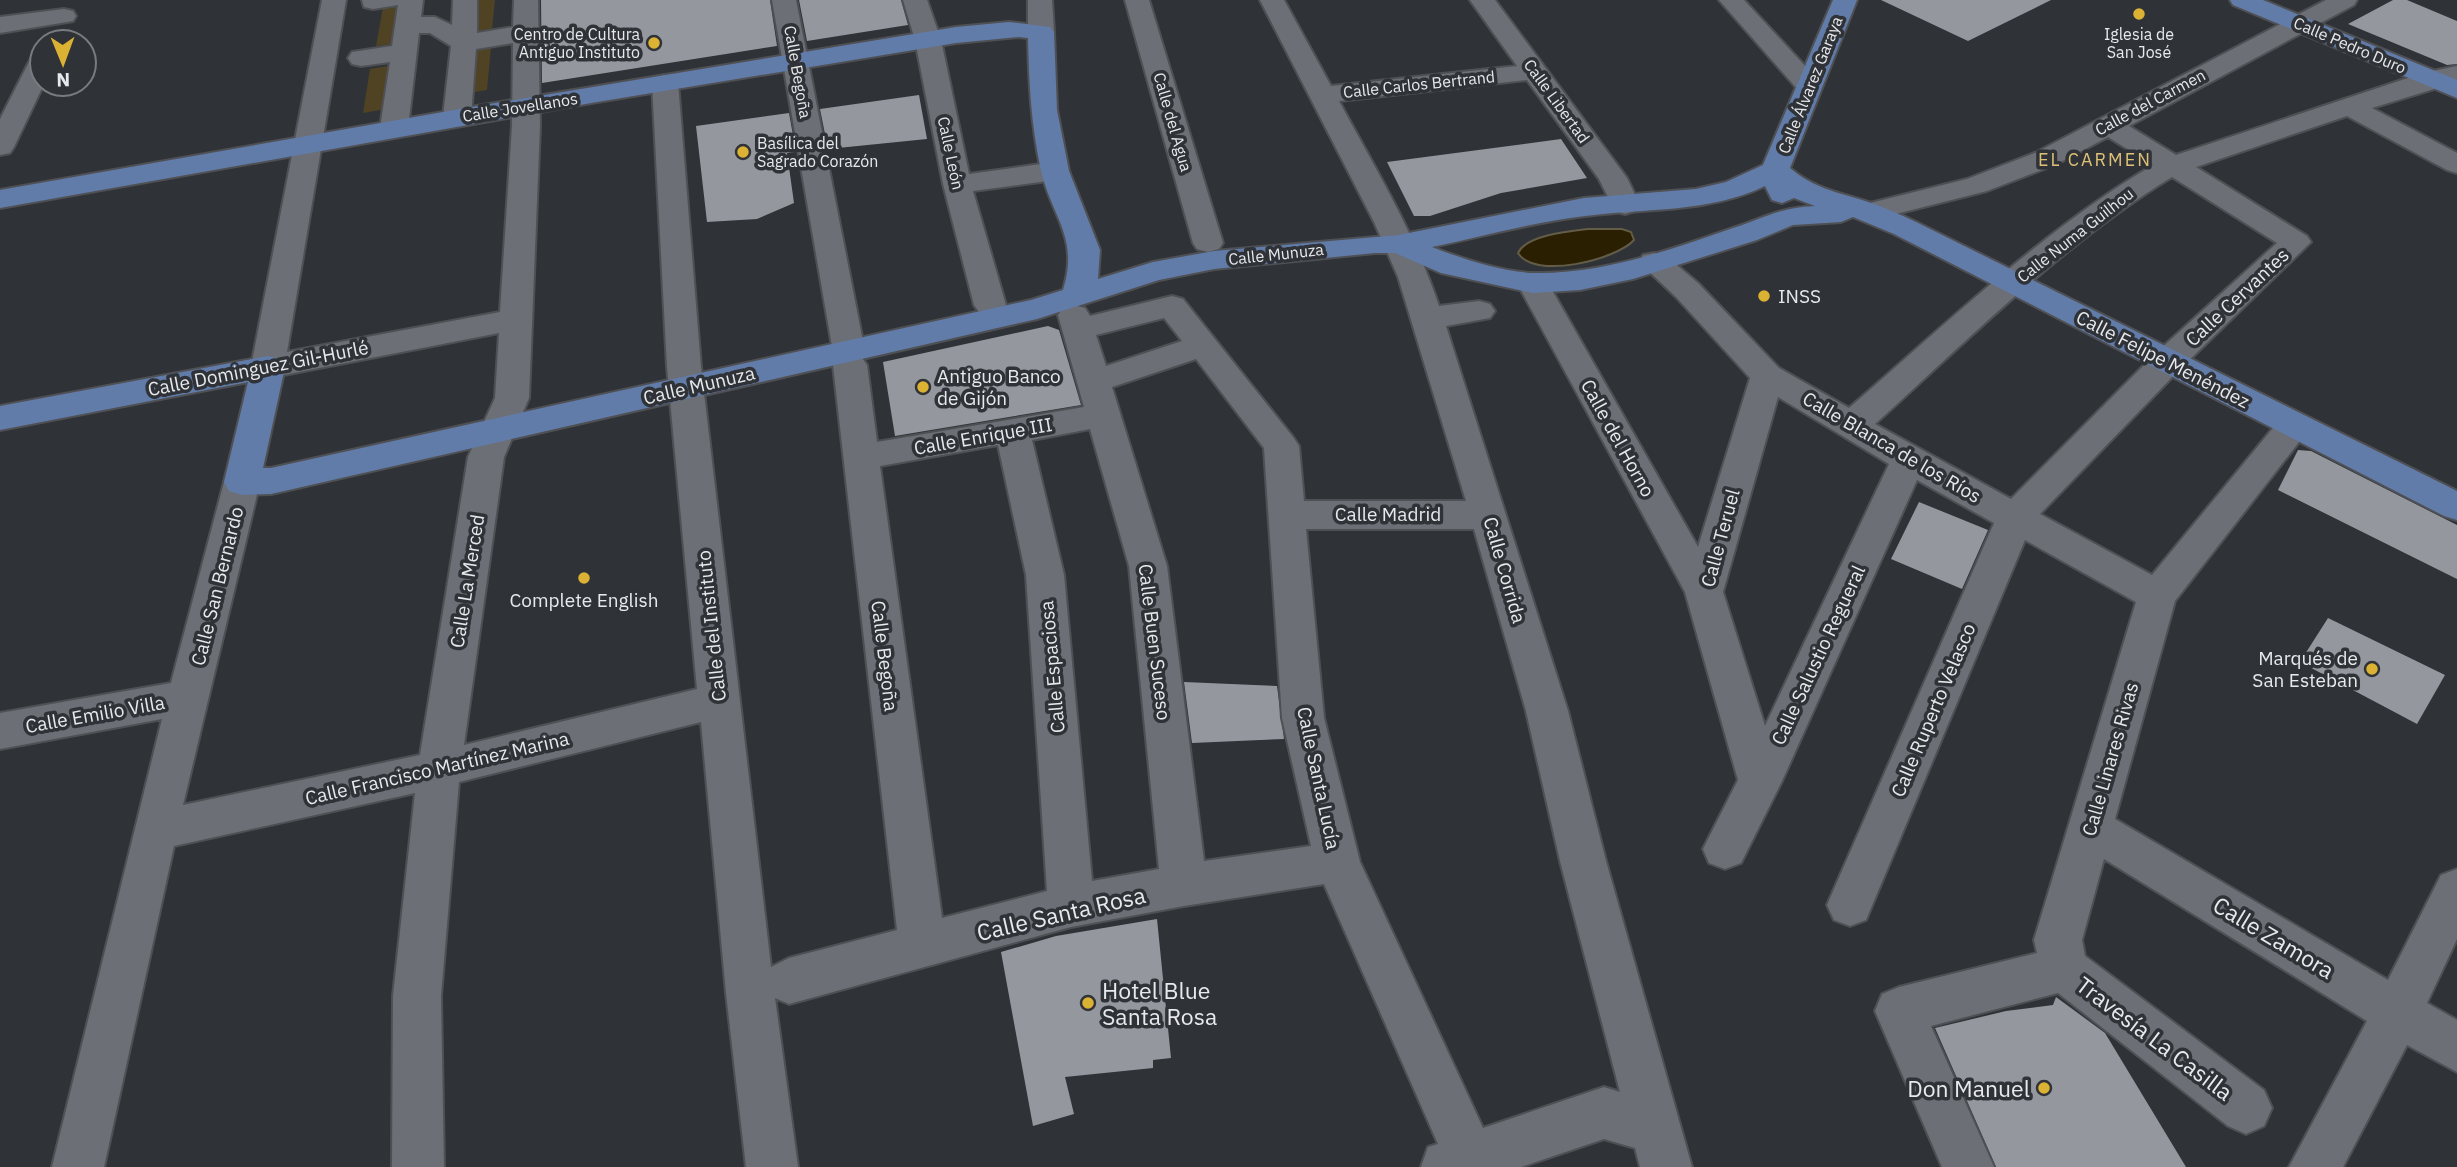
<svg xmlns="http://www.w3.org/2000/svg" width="2457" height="1167" font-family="'IBM Plex Sans',sans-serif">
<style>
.green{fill:#4f4324}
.water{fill:#2a1f00;stroke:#635c47;stroke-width:2}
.building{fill:#94989e}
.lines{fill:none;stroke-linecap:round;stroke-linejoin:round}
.minor-casing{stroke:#4e5054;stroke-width:4}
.major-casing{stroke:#4e5054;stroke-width:4}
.minor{fill:#6c6f75;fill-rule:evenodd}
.major{fill:#627caa;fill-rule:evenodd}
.poi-dot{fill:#dbb233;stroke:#2f3237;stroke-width:2.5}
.labels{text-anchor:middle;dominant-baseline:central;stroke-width:7;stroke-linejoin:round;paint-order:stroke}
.far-poi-label{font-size:16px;fill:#e7e9ec;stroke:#2f3237;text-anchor:end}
.far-street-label{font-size:16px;fill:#e7e9ec;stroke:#2f3237}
.far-neighbourhood-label{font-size:18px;letter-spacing:2px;fill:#ddc176;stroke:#2f3237}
.poi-label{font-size:19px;fill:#e7e9ec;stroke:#2f3237;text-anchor:start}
.street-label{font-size:19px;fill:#e7e9ec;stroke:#2f3237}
.near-street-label{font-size:23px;fill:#e7e9ec;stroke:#2f3237}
.near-poi-label{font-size:23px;fill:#e7e9ec;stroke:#2f3237;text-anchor:start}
</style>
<rect width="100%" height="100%" fill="#2f3237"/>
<path class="green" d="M 473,0 L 495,0 L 492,29 L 470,32 Z
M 405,3 L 398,43 L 376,46 L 383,7 Z
M 491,47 L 487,90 L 464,94 L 468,51 Z
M 394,65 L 386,109 L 363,113 L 370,69 Z"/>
<path class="water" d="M 1588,229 L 1622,229 L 1631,232 L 1634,240 C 1616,260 1534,280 1518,253 C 1526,235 1570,231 1588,229 Z"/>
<path class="building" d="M 541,0 L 770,0 L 777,46 L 542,83 Z
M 799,0 L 901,0 L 908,25 L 807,41 Z
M 1881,0 L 2051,0 L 1968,41 Z
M 2393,0 L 2407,0 L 2457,21 L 2457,64 L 2447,65 L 2348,24 Z
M 919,95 L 927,139 L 828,149 L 820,109 Z
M 789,113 L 796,152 L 787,153 L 794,203 L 757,219 L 707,222 L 696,126 Z
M 1561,139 L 1587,178 L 1501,193 L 1430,216 L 1414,216 L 1387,162 Z
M 1048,326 L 1059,330 L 1081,405 L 895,436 L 883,362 Z
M 2298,450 L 2311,451 L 2457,525 L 2457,579 L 2278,490 Z
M 1919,502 L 1988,530 L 1962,589 L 1891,559 Z
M 2328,618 L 2445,675 L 2417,724 L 2300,662 Z
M 1184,682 L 1277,686 L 1284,739 L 1192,743 Z
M 1157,919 L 1171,1058 L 1153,1060 L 1153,1068 L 1065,1077 L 1074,1114 L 1033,1126 L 1001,952 L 1056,936 Z
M 2056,997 L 2105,1033 L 2186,1167 L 1996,1167 L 1935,1028 L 2006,1011 L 2053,1005 Z"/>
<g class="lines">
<g class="minor-casing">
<path id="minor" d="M 322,0 L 346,0 L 287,352 L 500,312 L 512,126 L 513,43 L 476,49 L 471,117 L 467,123 L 457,125 L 447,123 L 443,117 L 451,46 L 430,33 L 419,33 L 408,128 L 404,134 L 394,136 L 384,134 L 380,128 L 390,62 L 361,66 L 352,64 L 348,58 L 352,52 L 392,46 L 398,5 L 373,9 L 364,7 L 362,0 L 423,0 L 421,17 L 435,17 L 452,25 L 453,0 L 477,0 L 477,33 L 513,27 L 514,0 L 538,0 L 540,126 L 529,398 L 504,457 L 464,745 L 697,689 L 667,367 L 652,83 L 656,77 L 665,75 L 674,77 L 678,83 L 701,367 L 771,967 L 789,958 L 897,930 L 833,365 L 837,359 L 833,352 L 772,0 L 796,0 L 865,352 L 862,358 L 867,365 L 877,442 L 1084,407 L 1058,315 L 1063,308 L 1074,305 L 1085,308 L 1090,316 L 1172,296 L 1183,299 L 1293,437 L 1299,446 L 1304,501 L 1466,501 L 1398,277 L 1374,222 L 1260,0 L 1284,0 L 1331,86 L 1517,66 L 1470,0 L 1495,0 L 1627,178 L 1640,205 L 1635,211 L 1625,214 L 1615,211 L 1599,179 L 1527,80 L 1339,101 C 1375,168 1415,234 1439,306 L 1479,301 L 1490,304 L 1495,311 L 1490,318 L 1446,326 L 1568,711 L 1606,861 L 1692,1167 L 1640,1167 L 1635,1148 L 1604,1139 L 1521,1167 L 1421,1167 L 1428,1147 L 1438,1144 L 1324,884 L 1184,906 L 1071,927 L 789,1004 L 775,998 L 798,1167 L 746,1167 L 726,993 L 701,722 L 459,782 L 441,996 L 444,1167 L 392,1167 L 393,996 L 415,793 L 174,846 L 104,1167 L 52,1167 L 162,719 L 0,749 L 0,713 L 171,683 L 224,482 L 229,473 L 242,469 L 255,473 L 260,482 L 183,805 L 420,755 L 468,457 L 495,398 L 499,333 L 268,378 L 256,375 L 251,367 ZM 1164,318 L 1182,341 L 1106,366 L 1096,335 ZM 1196,359 L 1264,448 L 1282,718 L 1311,846 L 1204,861 L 1167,566 L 1112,387 ZM 1090,429 L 1129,566 L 1159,869 L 1092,881 L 1064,575 L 1032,440 ZM 998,445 L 1026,575 L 1047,891 L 942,918 L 880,466 ZM 1306,529 L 1474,529 L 1526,711 L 1560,861 L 1620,1092 L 1604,1087 L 1483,1128 L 1360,862 L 1324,718 Z
M 903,0 L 927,0 L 941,40 L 969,174 L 1055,162 L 1065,165 L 1069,171 L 1065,177 L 1055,180 L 973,191 L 1006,305 L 1001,312 L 990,315 L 979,312 L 974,305 L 943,184 L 915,40 Z
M 1028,0 L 1052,0 L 1054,32 L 1050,37 L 1041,40 L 1032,37 L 1028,32 Z
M 1125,0 L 1149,0 L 1223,243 L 1219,249 L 1208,252 L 1197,249 L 1193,243 Z
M 1719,0 L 1744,0 L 1818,80 L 1822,86 L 1818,92 L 1809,94 L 1800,92 Z
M 2326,0 L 2357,0 L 2354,5 L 2129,126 L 2176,155 L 2423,73 L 2457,66 L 2457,82 L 2372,108 L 2457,153 L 2457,173 L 2447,170 L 2347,116 L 2196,167 L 2307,236 L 2311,242 L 2180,369 L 2040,514 L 2152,575 L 2282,417 L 2294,413 L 2306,417 L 2311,425 L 2306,433 L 2175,601 L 2115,819 L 2388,980 L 2441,875 L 2457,869 L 2457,939 L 2427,1003 L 2457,1020 L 2457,1072 L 2407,1045 L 2343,1167 L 2289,1167 L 2367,1021 L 2104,859 L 2082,940 L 2085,956 L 2264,1090 L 2272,1108 L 2264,1126 L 2246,1134 L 2228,1126 L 2058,993 L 1931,1026 L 1994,1167 L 1942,1167 L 1875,1011 L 1882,994 L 1899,987 L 2037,953 L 2034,940 L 2136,602 L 2025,540 L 1866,920 L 1850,926 L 1834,920 L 1827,905 L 1994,523 L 1917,480 L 1782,781 L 1741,863 L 1725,869 L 1709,863 L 1703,849 L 1738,780 L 1685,592 L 1517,283 L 1522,276 L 1533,273 L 1544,276 L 1698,547 L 1750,378 L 1676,297 L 1639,262 L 1643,255 L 1654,253 L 1665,255 L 1698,283 L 1779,368 L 1849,408 C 1945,325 2043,230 2153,165 L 2108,137 L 2057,164 L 1987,191 L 1868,221 L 1858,218 L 1853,212 L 1858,206 L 1967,179 L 2037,152 ZM 2172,177 L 2277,243 L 2156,353 L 2011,499 L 1875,424 C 1968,340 2065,242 2172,177 ZM 1778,397 L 1889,464 L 1765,726 L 1723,592 Z
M 64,9 L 73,11 L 76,16 L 73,21 L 0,33 L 0,17 Z
M 42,54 L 42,84 L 44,84 L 14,147 L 10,153 L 0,155 L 0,119 L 29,62 L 33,56 Z"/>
</g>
<g class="major-casing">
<path id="major" d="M 1833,0 L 1857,0 L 1790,168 C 1813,188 1837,192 1865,201 C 1882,206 1899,214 1916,222 L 2457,491 L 2457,520 L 2444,516 L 1894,234 L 1853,217 L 1841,222 L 1793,225 L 1757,240 L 1633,279 L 1580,290 L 1533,293 L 1441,273 L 1395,253 L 1375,253 L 1214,269 L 1159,280 L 1037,319 L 271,494 L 242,495 L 229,491 L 224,482 L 248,382 L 0,430 L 0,406 L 268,356 L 280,359 L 285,367 L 263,468 L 271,468 L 1031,300 L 1063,290 C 1080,235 1050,216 1040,166 C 1031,121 1029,84 1028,38 L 1019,37 L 956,43 L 597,102 L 0,208 L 0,190 L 477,106 L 956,27 L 1009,22 L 1050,27 L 1054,32 L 1057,110 L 1069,171 L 1100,250 L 1098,279 L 1153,262 L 1214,251 L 1399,235 L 1584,198 L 1696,189 L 1726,182 L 1763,165 ZM 1765,186 L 1772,200 L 1782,203 L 1794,198 L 1815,206 C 1778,208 1767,217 1733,228 C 1671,250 1602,274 1535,273 C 1505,273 1460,258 1432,247 C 1483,236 1534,222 1585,216 C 1646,208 1709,213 1765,186 Z
M 2230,0 L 2263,0 L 2457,80 L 2457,98 L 2233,5 Z"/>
</g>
<use href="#minor" class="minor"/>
<use href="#major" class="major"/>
</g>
<g class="poi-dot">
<circle cx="2139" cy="14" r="7"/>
<circle cx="654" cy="43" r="7"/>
<circle cx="743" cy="152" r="7"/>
<circle cx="1764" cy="296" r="7"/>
<circle cx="923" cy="387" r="7"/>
<circle cx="584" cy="578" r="7"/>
<circle cx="2372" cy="669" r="7"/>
<circle cx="1088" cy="1003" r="7"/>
<circle cx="2044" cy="1088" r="7"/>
</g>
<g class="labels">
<g class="far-poi-label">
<text x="640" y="34">Centro de Cultura<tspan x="640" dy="18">Antiguo Instituto</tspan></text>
<text x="2139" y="34" text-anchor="middle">Iglesia de<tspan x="2139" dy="18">San José</tspan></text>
<text x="757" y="143" text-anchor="start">Basílica del<tspan x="757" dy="18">Sagrado Corazón</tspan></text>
</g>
<g class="far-street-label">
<text transform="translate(2350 45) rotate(23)">Calle Pedro Duro</text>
<text transform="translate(798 72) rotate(80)">Calle Begoña</text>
<text transform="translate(1419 84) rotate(-6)">Calle Carlos Bertrand</text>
<text transform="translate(1810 85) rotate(-68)">Calle Álvarez Garaya</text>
<text transform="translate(1557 101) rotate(54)">Calle Libertad</text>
<text transform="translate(2150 102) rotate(-28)">Calle del Carmen</text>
<text transform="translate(520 107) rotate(-9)">Calle Jovellanos</text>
<text transform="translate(1173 122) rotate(74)">Calle del Agua</text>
<text transform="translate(951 153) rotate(78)">Calle León</text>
<text transform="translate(2075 235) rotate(-38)">Calle Numa Guilhou</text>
<text transform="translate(1276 254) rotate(-6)">Calle Munuza</text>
</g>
<g class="far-neighbourhood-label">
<text x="2095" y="159">EL CARMEN</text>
</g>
<g class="poi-label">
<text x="1778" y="296">INSS</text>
<text x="937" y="376">Antiguo Banco<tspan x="937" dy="22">de Gijón</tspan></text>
<text x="584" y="600" text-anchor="middle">Complete English</text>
<text x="2358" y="658" text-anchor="end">Marqués de<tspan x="2358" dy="22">San Esteban</tspan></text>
</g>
<g class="street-label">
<text transform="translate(2237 297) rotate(-43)">Calle Cervantes</text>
<text transform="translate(2163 359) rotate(27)">Calle Felipe Menéndez</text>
<text transform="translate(258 368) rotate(-11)">Calle Dominguez Gil-Hurlé</text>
<text transform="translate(699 385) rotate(-13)">Calle Munuza</text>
<text transform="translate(983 436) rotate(-10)">Calle Enrique III</text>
<text transform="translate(1618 438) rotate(61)">Calle del Horno</text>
<text transform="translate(1892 447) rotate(30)">Calle Blanca de los Ríos</text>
<text x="1388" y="514">Calle Madrid</text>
<text transform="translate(1720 538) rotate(-75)">Calle Teruel</text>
<text transform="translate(1505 570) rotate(74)">Calle Corrida</text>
<text transform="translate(467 581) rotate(-81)">Calle La Merced</text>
<text transform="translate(217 586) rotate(-76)">Calle San Bernardo</text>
<text transform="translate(711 626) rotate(-96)">Calle del Instituto</text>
<text transform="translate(1155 642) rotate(83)">Calle Buen Suceso</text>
<text transform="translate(1818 655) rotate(-65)">Calle Salustio Regueral</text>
<text transform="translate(885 656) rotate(83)">Calle Begoña</text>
<text transform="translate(1052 667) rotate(-95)">Calle Espaciosa</text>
<text transform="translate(1933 710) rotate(-67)">Calle Ruperto Velasco</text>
<text transform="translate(95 714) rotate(-10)">Calle Emilio Villa</text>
<text transform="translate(2110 759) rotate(-74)">Calle Linares Rivas</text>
<text transform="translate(437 768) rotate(-13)">Calle Francisco Martínez Marina</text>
<text transform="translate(1319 778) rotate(78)">Calle Santa Lucía</text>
</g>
<g class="near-street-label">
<text transform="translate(1061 913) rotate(-13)">Calle Santa Rosa</text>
<text transform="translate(2274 937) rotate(31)">Calle Zamora</text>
<text transform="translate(2155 1038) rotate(37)">Travesía La Casilla</text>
</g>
<g class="near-poi-label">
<text x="1102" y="990">Hotel Blue<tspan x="1102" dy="26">Santa Rosa</tspan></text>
<text x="2030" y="1088" text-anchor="end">Don Manuel</text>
</g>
</g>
<g transform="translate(63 63) rotate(179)"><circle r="33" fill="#2f3237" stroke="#797b7f" stroke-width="2"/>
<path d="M0-5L12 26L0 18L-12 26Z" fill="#dbb233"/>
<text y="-10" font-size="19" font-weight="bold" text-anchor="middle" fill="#e7e9ec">N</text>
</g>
</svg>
